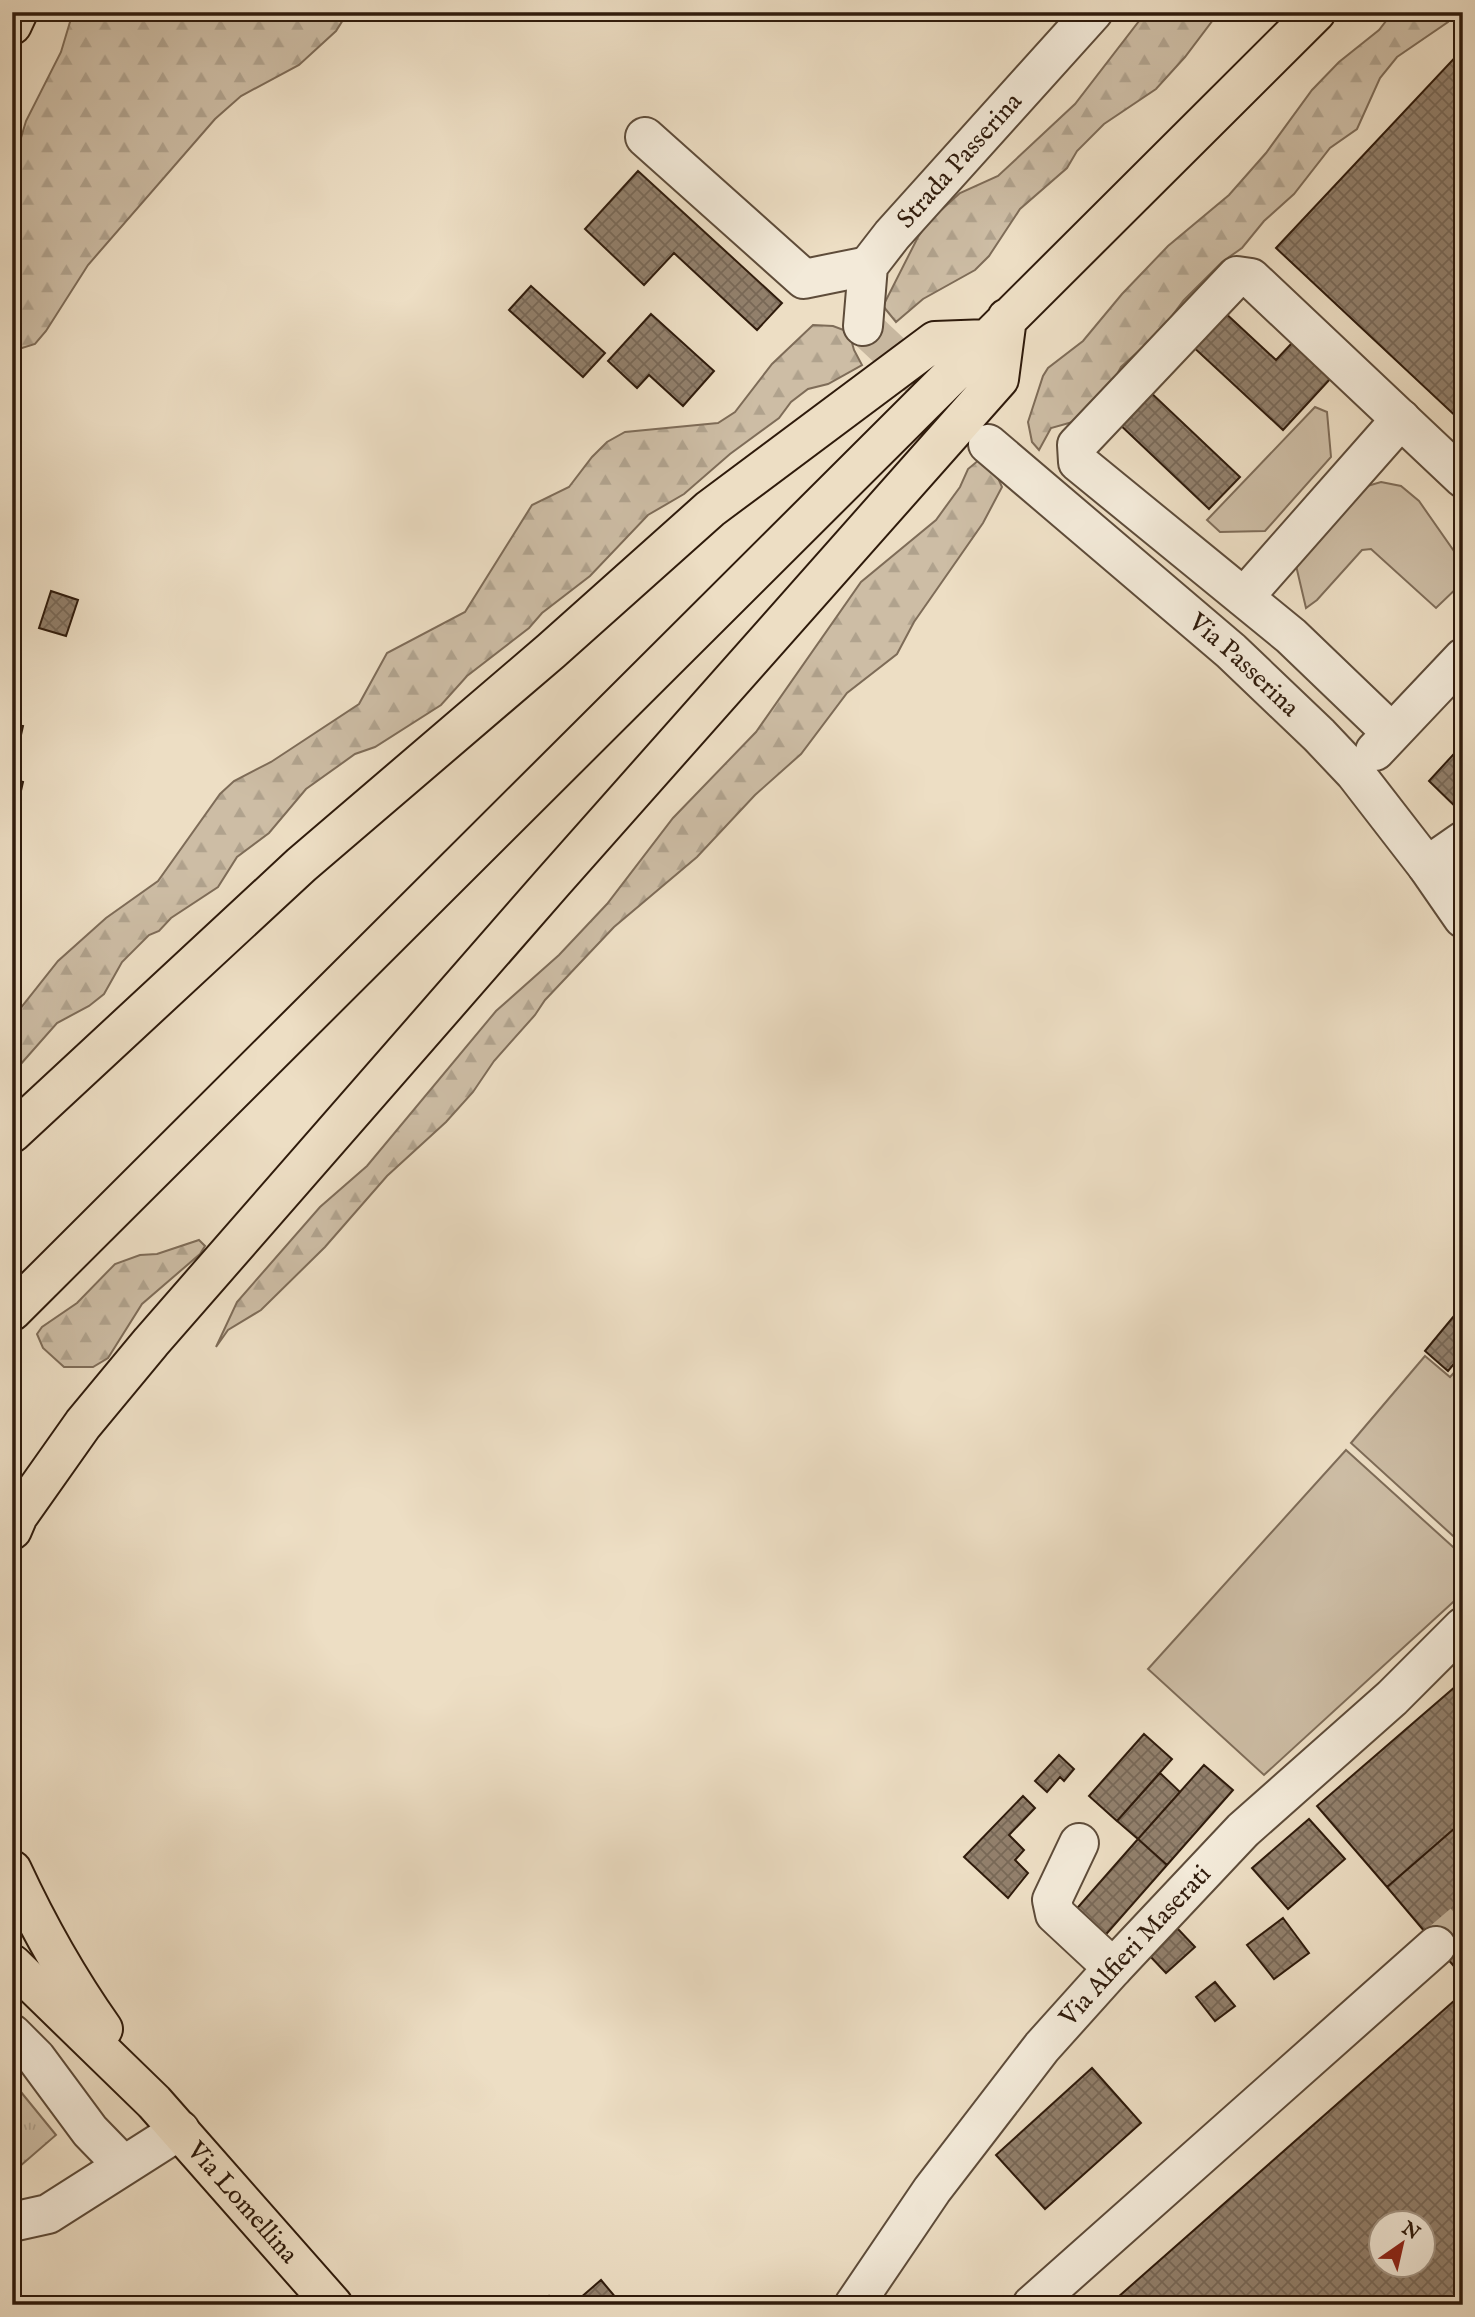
<svg xmlns="http://www.w3.org/2000/svg" width="1475" height="2317" font-family="'IM FELL English',serif">
<style>
.grass{fill:url(#grass-tufts);stroke:#7e6c58;stroke-width:2}
.forest{fill:url(#forest-firs);stroke:#7e6c58;stroke-width:2}
.garden{fill:#cdbda5;stroke:#7e6c58;stroke-width:2}
.building{fill:url(#building-cross-hatch);stroke:#2f1b0c;stroke-width:2;fill-rule:evenodd}
.lines{fill:none;stroke-linecap:round;stroke-linejoin:round}
.minor-tunnel{stroke:#c7b79f;stroke-width:38;stroke-dasharray:38 19;stroke-linecap:butt}
.minor-casing{stroke:#5e4c3a;stroke-width:42}
.major-casing{stroke:#2f1b0c;stroke-width:42}
.highway-casing{stroke:#2f1b0c;stroke-width:42}
.minor{stroke:#f3ead9;stroke-width:38}
.major{stroke:#eddec4;stroke-width:38}
.highway{stroke:#eddec4;stroke-width:38}
.labels{text-anchor:middle;dominant-baseline:central;stroke-width:7;stroke-linejoin:round;paint-order:stroke}
.street-label{font-size:26px;fill:#2f1b0c;stroke:#f3ead9}
</style>
<defs>
<pattern id="grass-tufts" width="24" height="20" patternUnits="userSpaceOnUse" patternTransform="scale(1.75)"><rect width="24" height="20" fill="#cdbda5"/><path d="M3 7l-1-3M5 7V3M7 7l1-3M15 17l-1-3M17 17v-4M19 17l1-3" fill="none" stroke="#b0a28d"/></pattern>
<pattern id="forest-firs" width="22" height="20" patternUnits="userSpaceOnUse" patternTransform="scale(1.75)"><rect width="22" height="20" fill="#cdbda5"/><path d="M5 1l3.5 6h-7zM16 11l3.5 6h-7z" fill="#b0a28d"/></pattern>
<pattern id="building-cross-hatch" width="8" height="8" patternUnits="userSpaceOnUse" patternTransform="scale(1.75)"><rect width="8" height="8" fill="#92806c"/><path d="M0 0l8 8M0 8l8-8" fill="none" stroke="#786857"/></pattern>
</defs>
<rect width="100%" height="100%" fill="#eddec4"/>
<filter id="stains"><feTurbulence type="fractalNoise" baseFrequency=".00286" numOctaves="4"/><feColorMatrix values="0 0 0 0 .2 0 0 0 0 .09 0 0 0 0 .02 0 0 0 .5 -.17"/></filter>
<radialGradient id="worn" r=".72"><stop offset=".6" stop-color="#630" stop-opacity="0"/><stop offset="1" stop-color="#630" stop-opacity=".3"/></radialGradient>
<path class="grass" d="M 12,2081 L 56,2135 L 12,2173 Z"/>
<path class="forest" d="M 73,12 L 348,12 L 336,31 L 299,65 L 241,96 L 215,119 L 88,265 L 46,331 L 35,344 L 19,349 L 12,346 L 12,150 L 18,148 L 26,121 L 61,52 Z
M 1146,12 L 1219,12 L 1185,57 L 1156,89 L 1104,124 L 1077,151 L 1067,168 L 1020,209 L 989,256 L 975,270 L 923,299 L 896,322 L 883,306 L 918,237 L 929,221 L 960,193 L 998,176 L 1075,104 Z
M 1393,12 L 1455,12 L 1448,22 L 1397,57 L 1380,78 L 1357,129 L 1330,148 L 1294,194 L 1264,221 L 1242,248 L 1222,262 L 1184,300 L 1159,333 L 1121,367 L 1113,382 L 1076,421 L 1051,428 L 1039,450 L 1032,442 L 1028,422 L 1043,376 L 1048,368 L 1083,341 L 1122,294 L 1168,246 L 1229,195 L 1266,153 L 1312,90 L 1339,62 L 1379,30 Z
M 813,325 L 833,326 L 849,332 L 854,350 L 862,365 L 828,384 L 808,389 L 791,402 L 779,418 L 730,454 L 684,494 L 648,515 L 590,576 L 542,613 L 529,628 L 467,676 L 441,705 L 375,747 L 355,754 L 306,789 L 269,833 L 237,857 L 218,887 L 171,918 L 159,931 L 149,935 L 122,962 L 104,994 L 89,1006 L 57,1023 L 12,1074 L 12,1019 L 58,961 L 106,918 L 158,881 L 220,794 L 234,781 L 271,762 L 359,704 L 387,653 L 465,612 L 532,505 L 569,487 L 592,457 L 607,442 L 625,432 L 718,423 L 735,412 L 772,364 Z
M 980,459 L 998,478 L 1002,487 L 983,523 L 914,622 L 897,654 L 847,693 L 801,754 L 755,795 L 697,857 L 614,927 L 545,1000 L 535,1015 L 494,1061 L 473,1092 L 446,1122 L 387,1176 L 325,1247 L 261,1310 L 228,1330 L 216,1347 L 237,1302 L 320,1207 L 367,1166 L 496,1011 L 559,955 L 607,904 L 673,818 L 756,732 L 861,582 L 936,520 L 960,487 L 968,469 Z
M 199,1240 L 205,1246 L 200,1254 L 142,1304 L 108,1358 L 93,1367 L 64,1367 L 43,1348 L 37,1334 L 42,1327 L 77,1303 L 115,1264 L 140,1255 L 157,1254 Z"/>
<path class="garden" d="M 1315,407 L 1327,412 L 1331,457 L 1265,531 L 1220,532 L 1207,520 Z
M 1381,482 L 1401,486 L 1419,501 L 1463,564 L 1463,582 L 1436,608 L 1371,549 L 1362,550 L 1317,600 L 1306,608 L 1294,557 L 1357,489 Z
M 1425,1356 L 1450,1377 L 1463,1363 L 1463,1545 L 1351,1443 Z
M 1346,1450 L 1463,1556 L 1463,1593 L 1264,1775 L 1148,1669 Z"/>
<path class="building" d="M 1463,49 L 1463,423 L 1276,248 Z
M 638,171 L 782,303 L 757,330 L 674,253 L 644,285 L 585,229 Z
M 531,286 L 605,353 L 583,377 L 509,310 Z
M 1222,310 L 1276,360 L 1292,343 L 1331,378 L 1283,430 L 1190,344 Z
M 651,314 L 714,371 L 683,406 L 649,375 L 637,388 L 608,361 Z
M 1147,389 L 1240,477 L 1209,509 L 1116,421 Z
M 51,591 L 78,600 L 66,636 L 39,628 Z
M 12,724 L 23,726 L 12,775 Z
M 1463,744 L 1463,812 L 1462,813 L 1429,781 Z
M 12,779 L 23,782 L 16,813 L 12,812 Z
M 1463,1305 L 1463,1353 L 1448,1371 L 1425,1351 Z
M 1463,1680 L 1463,1821 L 1387,1887 L 1317,1806 Z
M 1144,1734 L 1172,1759 L 1117,1821 L 1089,1796 Z
M 1059,1755 L 1074,1769 L 1064,1781 L 1060,1777 L 1047,1792 L 1035,1781 Z
M 1204,1765 L 1233,1790 L 1167,1865 L 1138,1839 Z
M 1160,1773 L 1180,1792 L 1138,1839 L 1117,1821 Z
M 1023,1796 L 1035,1808 L 1009,1835 L 1024,1850 L 1015,1860 L 1028,1873 L 1008,1898 L 964,1857 Z
M 1309,1819 L 1345,1859 L 1288,1909 L 1252,1868 Z
M 1463,1821 L 1463,1977 L 1387,1887 Z
M 1138,1839 L 1167,1865 L 1101,1940 L 1072,1914 Z
M 1283,1918 L 1309,1953 L 1274,1979 L 1247,1945 Z
M 1177,1928 L 1195,1947 L 1166,1973 L 1148,1954 Z
M 1215,1982 L 1235,2006 L 1215,2021 L 1196,1997 Z
M 1463,1993 L 1463,2305 L 1109,2305 ZM 1380,2222 L 1422,2222 L 1422,2264 L 1380,2264 Z
M 1092,2068 L 1141,2123 L 1045,2209 L 996,2155 Z
M 601,2280 L 622,2305 L 572,2305 Z
M 549,2296 L 557,2305 L 539,2305 Z"/>
<g class="lines">
<path class="minor-tunnel" d="M 863,326 L 959,416
M 1436,1946 L 1463,1923"/>
<g class="minor-casing">
<g id="minor">
<path d="M 645,137 L 804,279 L 868,266"/>
<path id="s1" d="M 863,326 L 868,266 L 892,235 L 1093,12"/>
<path id="s2" d="M 988,444 L 1231,651 L 1319,735 L 1355,773 L 1427,866 L 1463,918"/>
<path d="M 1244,597 L 1401,419"/>
<path d="M 1391,732 L 1291,636 L 1078,462 L 1077,445 L 1237,276 L 1251,278 L 1463,478"/>
<path d="M 1375,751 L 1463,658"/>
<path d="M 1427,866 L 1463,841"/>
<path d="M 1079,1843 L 1052,1900 L 1055,1914 L 1113,1968"/>
<path d="M 12,2034 L 36,2058 L 90,2131 L 123,2165"/>
<path d="M 12,2222 L 48,2214 L 180,2130"/>
<path id="s3" d="M 854,2305 L 932,2190 L 1042,2047 L 1113,1968 L 1243,1830 L 1392,1698 L 1463,1627"/>
<path d="M 1032,2305 L 1436,1946"/>
</g>
</g>
<g class="major-casing">
<g id="major">
<path d="M 12,1870 C 38,1926 67,1978 103,2029"/>
<path id="s4" d="M 12,1964 L 154,2102 L 333,2305"/>
</g>
</g>
<g class="highway-casing">
<path id="highway" d="M 12,25 L 18,12
M 12,1133 L 301,865 L 551,651 L 710,509 L 935,341 L 988,339
M 12,1311 L 1316,12
M 12,1530 L 18,1516 L 83,1424 L 151,1342 L 553,882 L 999,379 L 1007,318"/>
</g>
<use href="#minor" class="minor"/>
<use href="#major" class="major"/>
<use href="#highway" class="highway"/>
</g>
<g class="labels">
<g class="street-label">
<text stroke="none"><textPath href="#s1" startOffset="200">Strada Passerina</textPath></text>
<text stroke="none"><textPath href="#s2" startOffset="338">Via Passerina</textPath></text>
<text stroke="none"><textPath href="#s3" startOffset="457">Via Alfieri Maserati</textPath></text>
<text stroke="none"><textPath href="#s4" startOffset="332">Via Lomellina</textPath></text>
</g>
</g>
<rect width="1475" height="2317" fill="none" stroke="#eddec4" stroke-width="42"/>
<rect x="14" y="14" width="1447" height="2289" fill="none" stroke="#2f1b0c" stroke-width="3.5"/>
<rect x="21" y="21" width="1433" height="2275" fill="none" stroke="#2f1b0c" stroke-width="2"/>
<g transform="translate(1402 2244) rotate(34)"><circle r="33" fill="#f3ead9" stroke="#a59787" stroke-width="2"/>
<path d="M0-5L12 26L0 18L-12 26Z" fill="#8f2418"/>
<text y="-10" font-size="19" font-weight="bold" text-anchor="middle" fill="#2f1b0c">N</text>
</g>
<rect width="100%" height="100%" filter="url(#stains)"/>
<rect width="100%" height="100%" fill="url(#worn)"/>
</svg>
